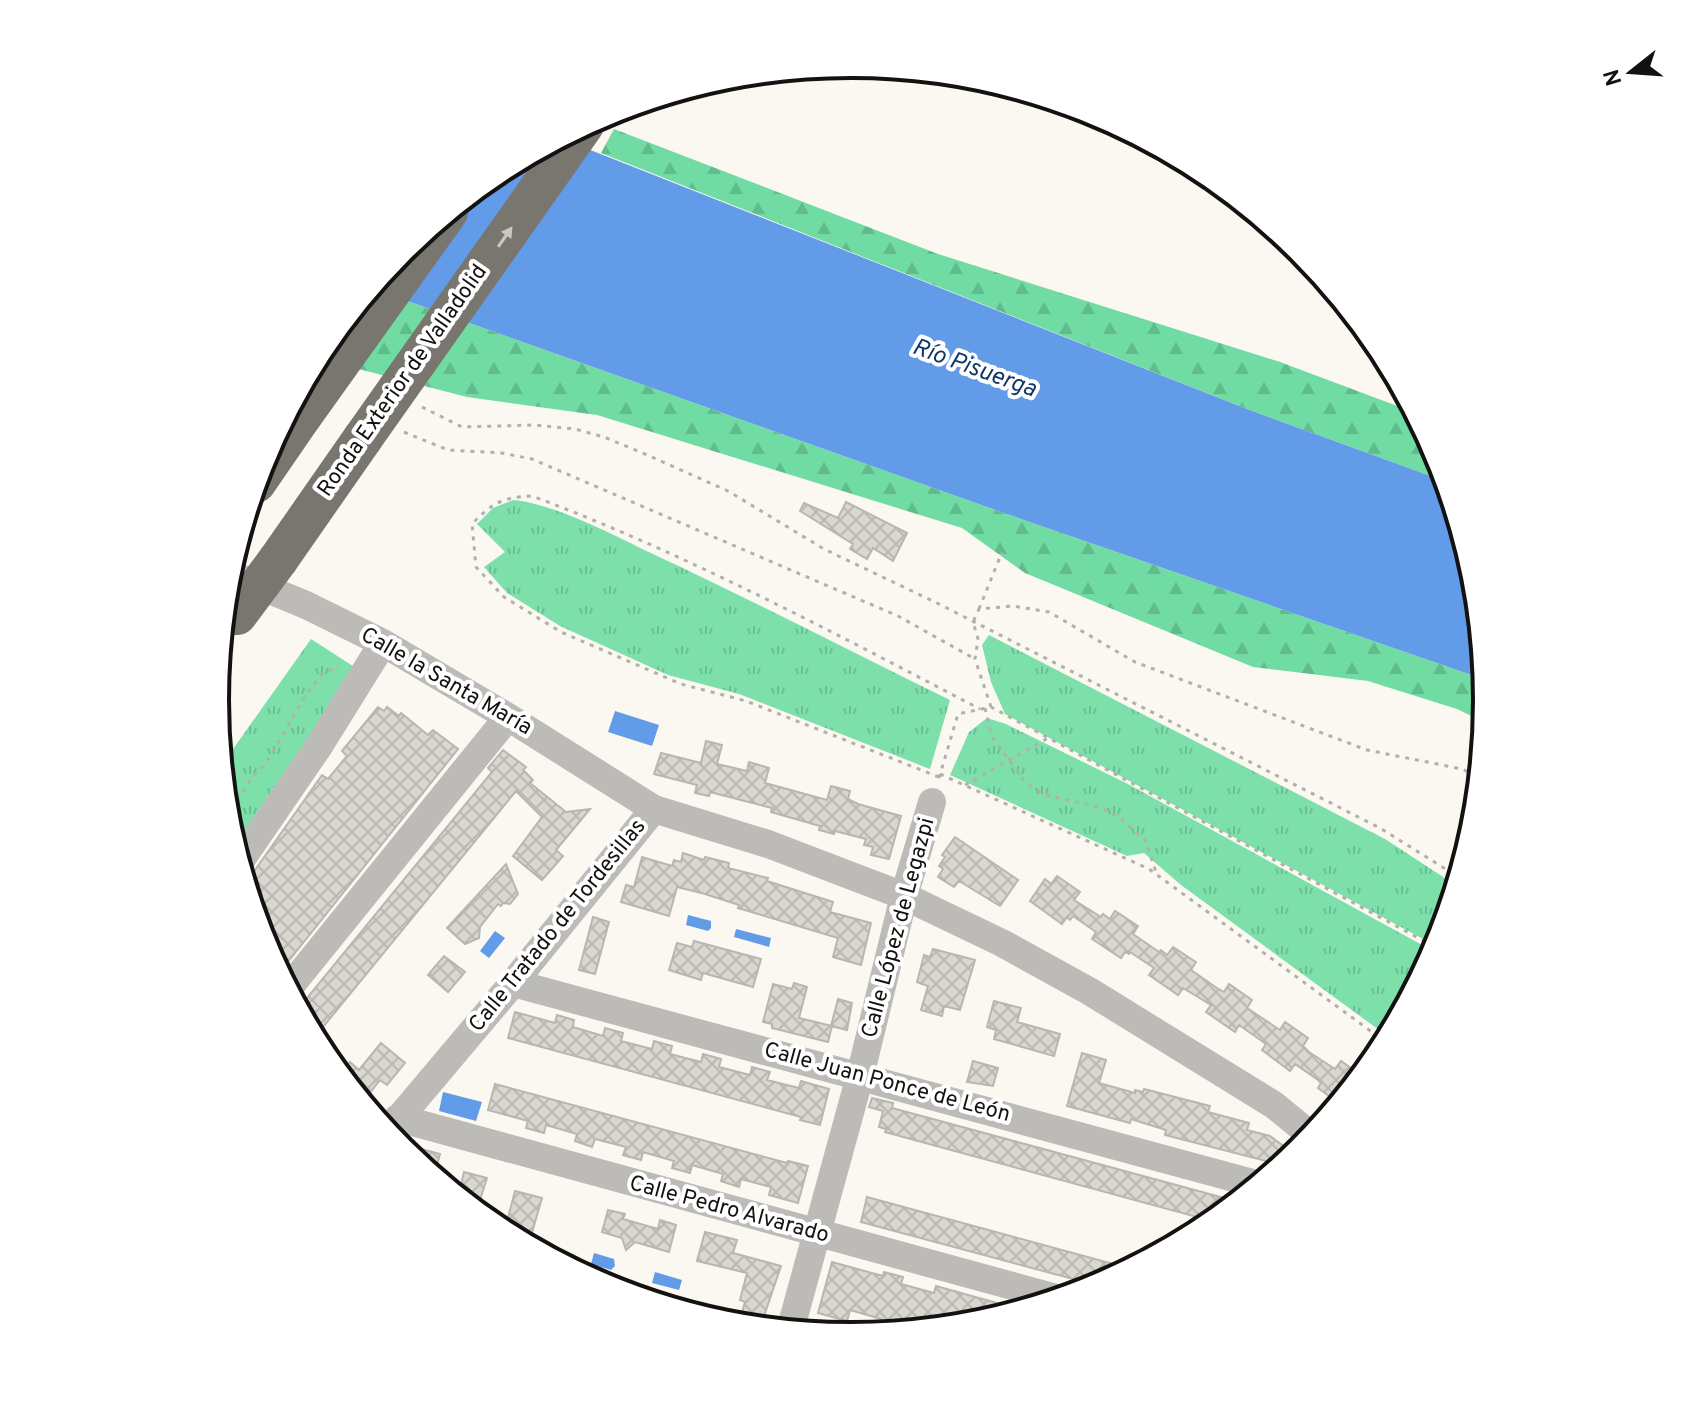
<svg xmlns="http://www.w3.org/2000/svg" width="1703" height="1401" font-family="Overpass,sans-serif">
<style>
.forest{fill:url(#forest-firs)}
.park{fill:url(#park-tufts)}
.water{fill:#629be8}
.building{fill:url(#building-cross-hatch);stroke:#b7b6af;stroke-width:2}
.lines{fill:none;stroke-linecap:round;stroke-linejoin:round}
.path{stroke:#b2b0aa;stroke-width:3;stroke-dasharray:4 6;stroke-linecap:butt}
.minor{stroke:#bdbbb8;stroke-width:28}
.highway{stroke:#797670;stroke-width:40}
.highway-bridge{stroke:#797670;stroke-width:40}
.oneway{fill:#c9c8c6}
.labels{text-anchor:middle;dominant-baseline:central;stroke-width:8;stroke-linejoin:round;paint-order:stroke}
.street-label{font-size:22px;fill:#131210;stroke:#fff}
.water-label{font-size:24px;font-style:italic;fill:#12396a;stroke:#fff}
.rim{fill:none;stroke:#131210;stroke-width:4}
</style>
<defs>
<pattern id="forest-firs" width="22" height="20" patternUnits="userSpaceOnUse" patternTransform="scale(2)"><rect width="22" height="20" fill="#70dca4"/><path d="M5 1l3.5 6h-7zM16 11l3.5 6h-7z" fill="#60bc8c"/></pattern>
<pattern id="park-tufts" width="24" height="20" patternUnits="userSpaceOnUse" patternTransform="scale(2)"><rect width="24" height="20" fill="#7de0ab"/><path d="M3 7l-1-3M5 7V3M7 7l1-3M15 17l-1-3M17 17v-4M19 17l1-3" fill="none" stroke="#6bbf92"/></pattern>
<pattern id="building-cross-hatch" width="8" height="8" patternUnits="userSpaceOnUse" patternTransform="scale(2)"><rect width="8" height="8" fill="#d9d7d0"/><path d="M0 0l8 8M0 8l8-8" fill="none" stroke="#b9b8b2"/></pattern>
</defs>
<rect width="100%" height="100%" fill="#faf8f1"/>
<path class="forest" d="M 614,129 L 938,254 L 1280,362 L 1416,413 L 1440,457 L 1447,482 L 1247,409 L 601,153 Z
M 371,288 L 1004,513 L 1486,680 L 1488,701 L 1486,723 L 1457,709 L 1368,681 L 1253,667 L 1025,573 L 962,528 L 597,415 L 467,397 L 316,358 L 323,346 Z"/>
<path class="park" d="M 513,500 C 556,504 615,536 655,555 C 754,601 851,652 950,700 L 930,769 L 739,694 L 668,675 L 560,626 L 507,593 L 484,567 L 505,552 L 477,524 L 493,508 Z
M 989,635 L 1385,839 L 1457,886 L 1438,947 L 1005,714 L 991,682 L 982,645 Z
M 311,639 L 356,668 L 234,846 L 227,824 L 221,766 Z
M 987,718 L 1006,724 L 1128,784 L 1435,952 L 1390,1038 L 1181,885 L 1144,853 L 1127,856 L 950,775 L 969,732 Z"/>
<path class="water" d="M 560,138 L 1247,409 L 1447,482 L 1476,577 L 1486,680 L 1004,513 L 371,288 L 402,250 L 498,171 Z
M 615,711 L 659,725 L 652,746 L 608,732 Z
M 688,915 L 711,921 L 711,928 L 708,931 L 686,925 Z
M 736,929 L 771,938 L 769,947 L 734,937 Z
M 495,931 L 505,938 L 489,958 L 480,951 Z
M 443,1092 L 482,1102 L 476,1121 L 439,1111 Z
M 594,1253 L 614,1259 L 615,1266 L 611,1270 L 591,1264 Z
M 655,1272 L 682,1280 L 679,1290 L 652,1283 Z"/>
<path class="building" d="M 846,502 L 907,533 L 893,561 L 873,548 L 867,559 L 850,549 L 853,544 L 800,511 L 804,503 L 838,518 Z
M 378,707 L 384,711 L 387,707 L 399,716 L 401,713 L 428,735 L 433,730 L 458,749 L 279,973 L 263,944 L 244,879 L 253,873 L 322,775 L 328,779 L 347,756 L 342,751 Z
M 706,741 L 722,745 L 717,764 L 747,771 L 749,762 L 769,768 L 765,783 L 827,800 L 831,786 L 850,791 L 848,799 L 858,804 L 901,816 L 889,859 L 871,855 L 873,847 L 864,845 L 866,839 L 835,831 L 834,834 L 819,830 L 820,826 L 771,812 L 772,808 L 710,792 L 709,796 L 695,793 L 697,785 L 654,774 L 661,753 L 701,763 Z
M 503,750 L 526,767 L 523,770 L 533,780 L 530,783 L 566,812 L 590,809 L 556,850 L 563,856 L 542,880 L 513,856 L 542,817 L 516,791 L 314,1038 L 298,1009 L 492,772 L 488,768 Z
M 955,837 L 1018,880 L 1000,906 L 959,881 L 954,887 L 938,877 L 943,869 L 939,866 L 945,857 L 942,855 Z
M 683,853 L 704,860 L 705,857 L 729,863 L 728,868 L 768,878 L 767,881 L 833,902 L 830,912 L 871,923 L 861,965 L 833,957 L 838,938 L 738,908 L 739,905 L 705,894 L 677,887 L 669,916 L 621,902 L 626,885 L 634,887 L 642,857 L 672,866 L 674,860 L 681,862 Z
M 506,864 L 518,894 L 510,904 L 503,903 L 501,906 L 498,904 L 480,927 L 479,938 L 465,944 L 447,928 Z
M 1057,876 L 1080,892 L 1074,900 L 1101,917 L 1103,914 L 1110,919 L 1115,911 L 1138,926 L 1133,934 L 1159,952 L 1161,950 L 1167,955 L 1173,947 L 1196,962 L 1191,970 L 1217,988 L 1224,992 L 1229,984 L 1252,1000 L 1247,1008 L 1280,1030 L 1285,1022 L 1308,1038 L 1303,1046 L 1309,1052 L 1335,1069 L 1341,1061 L 1362,1076 L 1340,1104 L 1318,1088 L 1321,1083 L 1318,1080 L 1295,1064 L 1290,1071 L 1262,1050 L 1266,1044 L 1239,1025 L 1235,1032 L 1206,1012 L 1211,1005 L 1183,988 L 1178,995 L 1149,975 L 1154,968 L 1130,952 L 1129,954 L 1125,952 L 1121,958 L 1092,939 L 1096,932 L 1073,916 L 1070,920 L 1067,917 L 1062,924 L 1030,901 L 1045,879 L 1051,884 Z
M 593,917 L 609,922 L 595,974 L 579,970 Z
M 694,941 L 761,959 L 753,987 L 703,973 L 701,980 L 669,970 L 677,943 L 692,947 Z
M 933,949 L 975,960 L 960,1010 L 944,1006 L 942,1016 L 921,1010 L 928,986 L 917,982 L 924,955 L 930,957 Z
M 444,956 L 465,972 L 448,992 L 428,975 Z
M 794,983 L 807,987 L 799,1018 L 832,1026 L 828,1042 L 772,1028 L 772,1024 L 763,1022 L 773,984 L 792,989 Z
M 838,999 L 852,1003 L 847,1030 L 831,1026 Z
M 994,1001 L 1021,1008 L 1017,1022 L 1060,1034 L 1054,1056 L 994,1039 L 996,1030 L 987,1027 Z
M 515,1012 L 555,1023 L 557,1015 L 574,1020 L 573,1027 L 603,1036 L 605,1028 L 623,1033 L 621,1041 L 652,1049 L 654,1041 L 672,1046 L 670,1054 L 701,1062 L 703,1054 L 721,1059 L 719,1067 L 750,1075 L 752,1067 L 770,1072 L 767,1080 L 799,1088 L 801,1081 L 829,1089 L 820,1125 L 800,1120 L 801,1117 L 508,1038 Z
M 381,1043 L 405,1063 L 387,1085 L 380,1080 L 362,1103 L 339,1075 L 350,1062 L 359,1070 Z
M 1082,1053 L 1106,1060 L 1099,1083 L 1135,1093 L 1135,1090 L 1143,1092 L 1144,1089 L 1210,1106 L 1208,1112 L 1249,1123 L 1247,1130 L 1270,1136 L 1286,1148 L 1282,1165 L 1165,1135 L 1166,1130 L 1131,1119 L 1130,1123 L 1067,1106 Z
M 973,1061 L 998,1068 L 993,1086 L 967,1082 Z
M 495,1084 L 787,1163 L 788,1161 L 808,1166 L 798,1203 L 769,1195 L 771,1187 L 741,1179 L 739,1187 L 721,1181 L 723,1174 L 692,1165 L 690,1173 L 672,1168 L 674,1161 L 643,1152 L 641,1160 L 623,1155 L 626,1147 L 595,1139 L 592,1147 L 575,1141 L 577,1134 L 546,1125 L 544,1133 L 526,1128 L 528,1121 L 488,1110 Z
M 872,1098 L 893,1103 L 892,1108 L 1239,1202 L 1215,1222 L 885,1132 L 886,1129 L 879,1127 L 883,1111 L 869,1107 Z
M 399,1143 L 440,1154 L 434,1177 L 401,1150 L 396,1145 Z
M 464,1172 L 487,1178 L 476,1212 L 458,1197 Z
M 515,1191 L 542,1198 L 531,1236 L 505,1229 Z
M 867,1197 L 1132,1269 L 1099,1286 L 861,1222 Z
M 608,1210 L 625,1214 L 623,1219 L 658,1229 L 660,1220 L 676,1225 L 669,1252 L 635,1242 L 626,1250 L 622,1238 L 602,1232 Z
M 705,1232 L 737,1240 L 733,1253 L 781,1266 L 760,1328 L 738,1326 L 745,1302 L 740,1300 L 747,1273 L 697,1261 Z
M 832,1262 L 883,1276 L 884,1272 L 903,1277 L 901,1284 L 934,1293 L 936,1286 L 1004,1305 L 1000,1317 L 975,1325 L 932,1329 L 895,1319 L 891,1332 L 878,1328 L 881,1319 L 850,1310 L 847,1321 L 818,1313 Z"/>
<g class="lines">
<path class="path" d="M 422,407 L 462,427 L 534,425 L 575,429 L 604,437 L 645,454 L 728,491 L 824,549 L 937,603 L 1380,828 L 1460,878
M 404,432 L 448,450 L 502,453 L 532,459 L 898,616 L 975,659
M 979,609 L 1002,552
M 991,707 L 975,659 L 978,639 L 973,622 L 979,609 L 1013,606 L 1049,612 L 1135,662 L 1367,750 L 1462,769 L 1480,778
M 985,708 L 992,737 L 1027,784 L 1046,795 L 1102,808 L 1121,819 L 1145,840 L 1157,875
M 940,774 L 1149,869 L 1387,1043
M 939,777 L 746,701 L 681,684 L 561,632 L 504,597 L 476,567 L 472,524 C 492,503 503,497 532,496 C 687,554 834,633 980,709
M 939,778 L 958,714 L 991,707 L 1437,948
M 965,785 L 1048,738
M 226,817 L 253,776 L 266,763 L 306,695 L 320,676 L 339,666"/>
<path class="minor" d="M 228,573 L 306,605 L 383,643 L 508,717 L 654,809 L 768,844 L 904,896 L 1002,943 L 1089,991 L 1274,1105 L 1313,1137
M 239,863 L 319,746 L 383,643
M 513,983 L 1260,1185
M 288,989 L 508,717
M 398,1118 L 1060,1299
M 390,1129 L 513,983 L 654,809
M 790,1331 L 860,1076 L 904,896 L 932,802"/>
<path class="highway" d="M 256,483 L 302,416
M 278,560 L 363,438"/>
<path class="highway-bridge" d="M 302,416 L 448,212
M 363,438 L 584,125
M 237,615 L 278,560"/>
</g>
<defs><path id="oneway-solid" d="M-6-.8H1V-3.2L6.5 0L1 3.2V.8H-6Z" transform="scale(2)"/></defs>
<use class="oneway" href="#oneway-solid" transform="translate(505 237) rotate(-55)"/>
<g class="labels">
<g class="street-label">
<text transform="translate(403 381) rotate(-55)">Ronda Exterior de Valladolid</text>
<text transform="translate(446 682) rotate(30)">Calle la Santa María</text>
<text transform="translate(558 926) rotate(-51)">Calle Tratado de Tordesillas</text>
<text transform="translate(899 928) rotate(-75)">Calle López de Legazpi</text>
<text transform="translate(887 1083) rotate(15)">Calle Juan Ponce de León</text>
<text transform="translate(729 1210) rotate(15)">Calle Pedro Alvarado</text>
</g>
<g class="water-label">
<text transform="translate(974 369) rotate(20)">Río Pisuerga</text>
</g>
</g>
<path d="M0 0H1703V1401H0ZM229 700a622 622 0 1 1 1244 0a622 622 0 1 1-1244 0Z" fill="#fff" fill-rule="evenodd"/>
<path class="rim" d="M229 700a622 622 0 1 1 1244 0a622 622 0 1 1-1244 0Z"/>
<g transform="translate(1631 72) rotate(253)" stroke="#ffffff" stroke-width="6" paint-order="stroke">
<path d="M0-6L14 30L0 20L-14 30Z" fill="#131210"/>
<text y="-12" font-size="22" font-weight="bold" text-anchor="middle" fill="#131210">N</text>
</g>
</svg>
